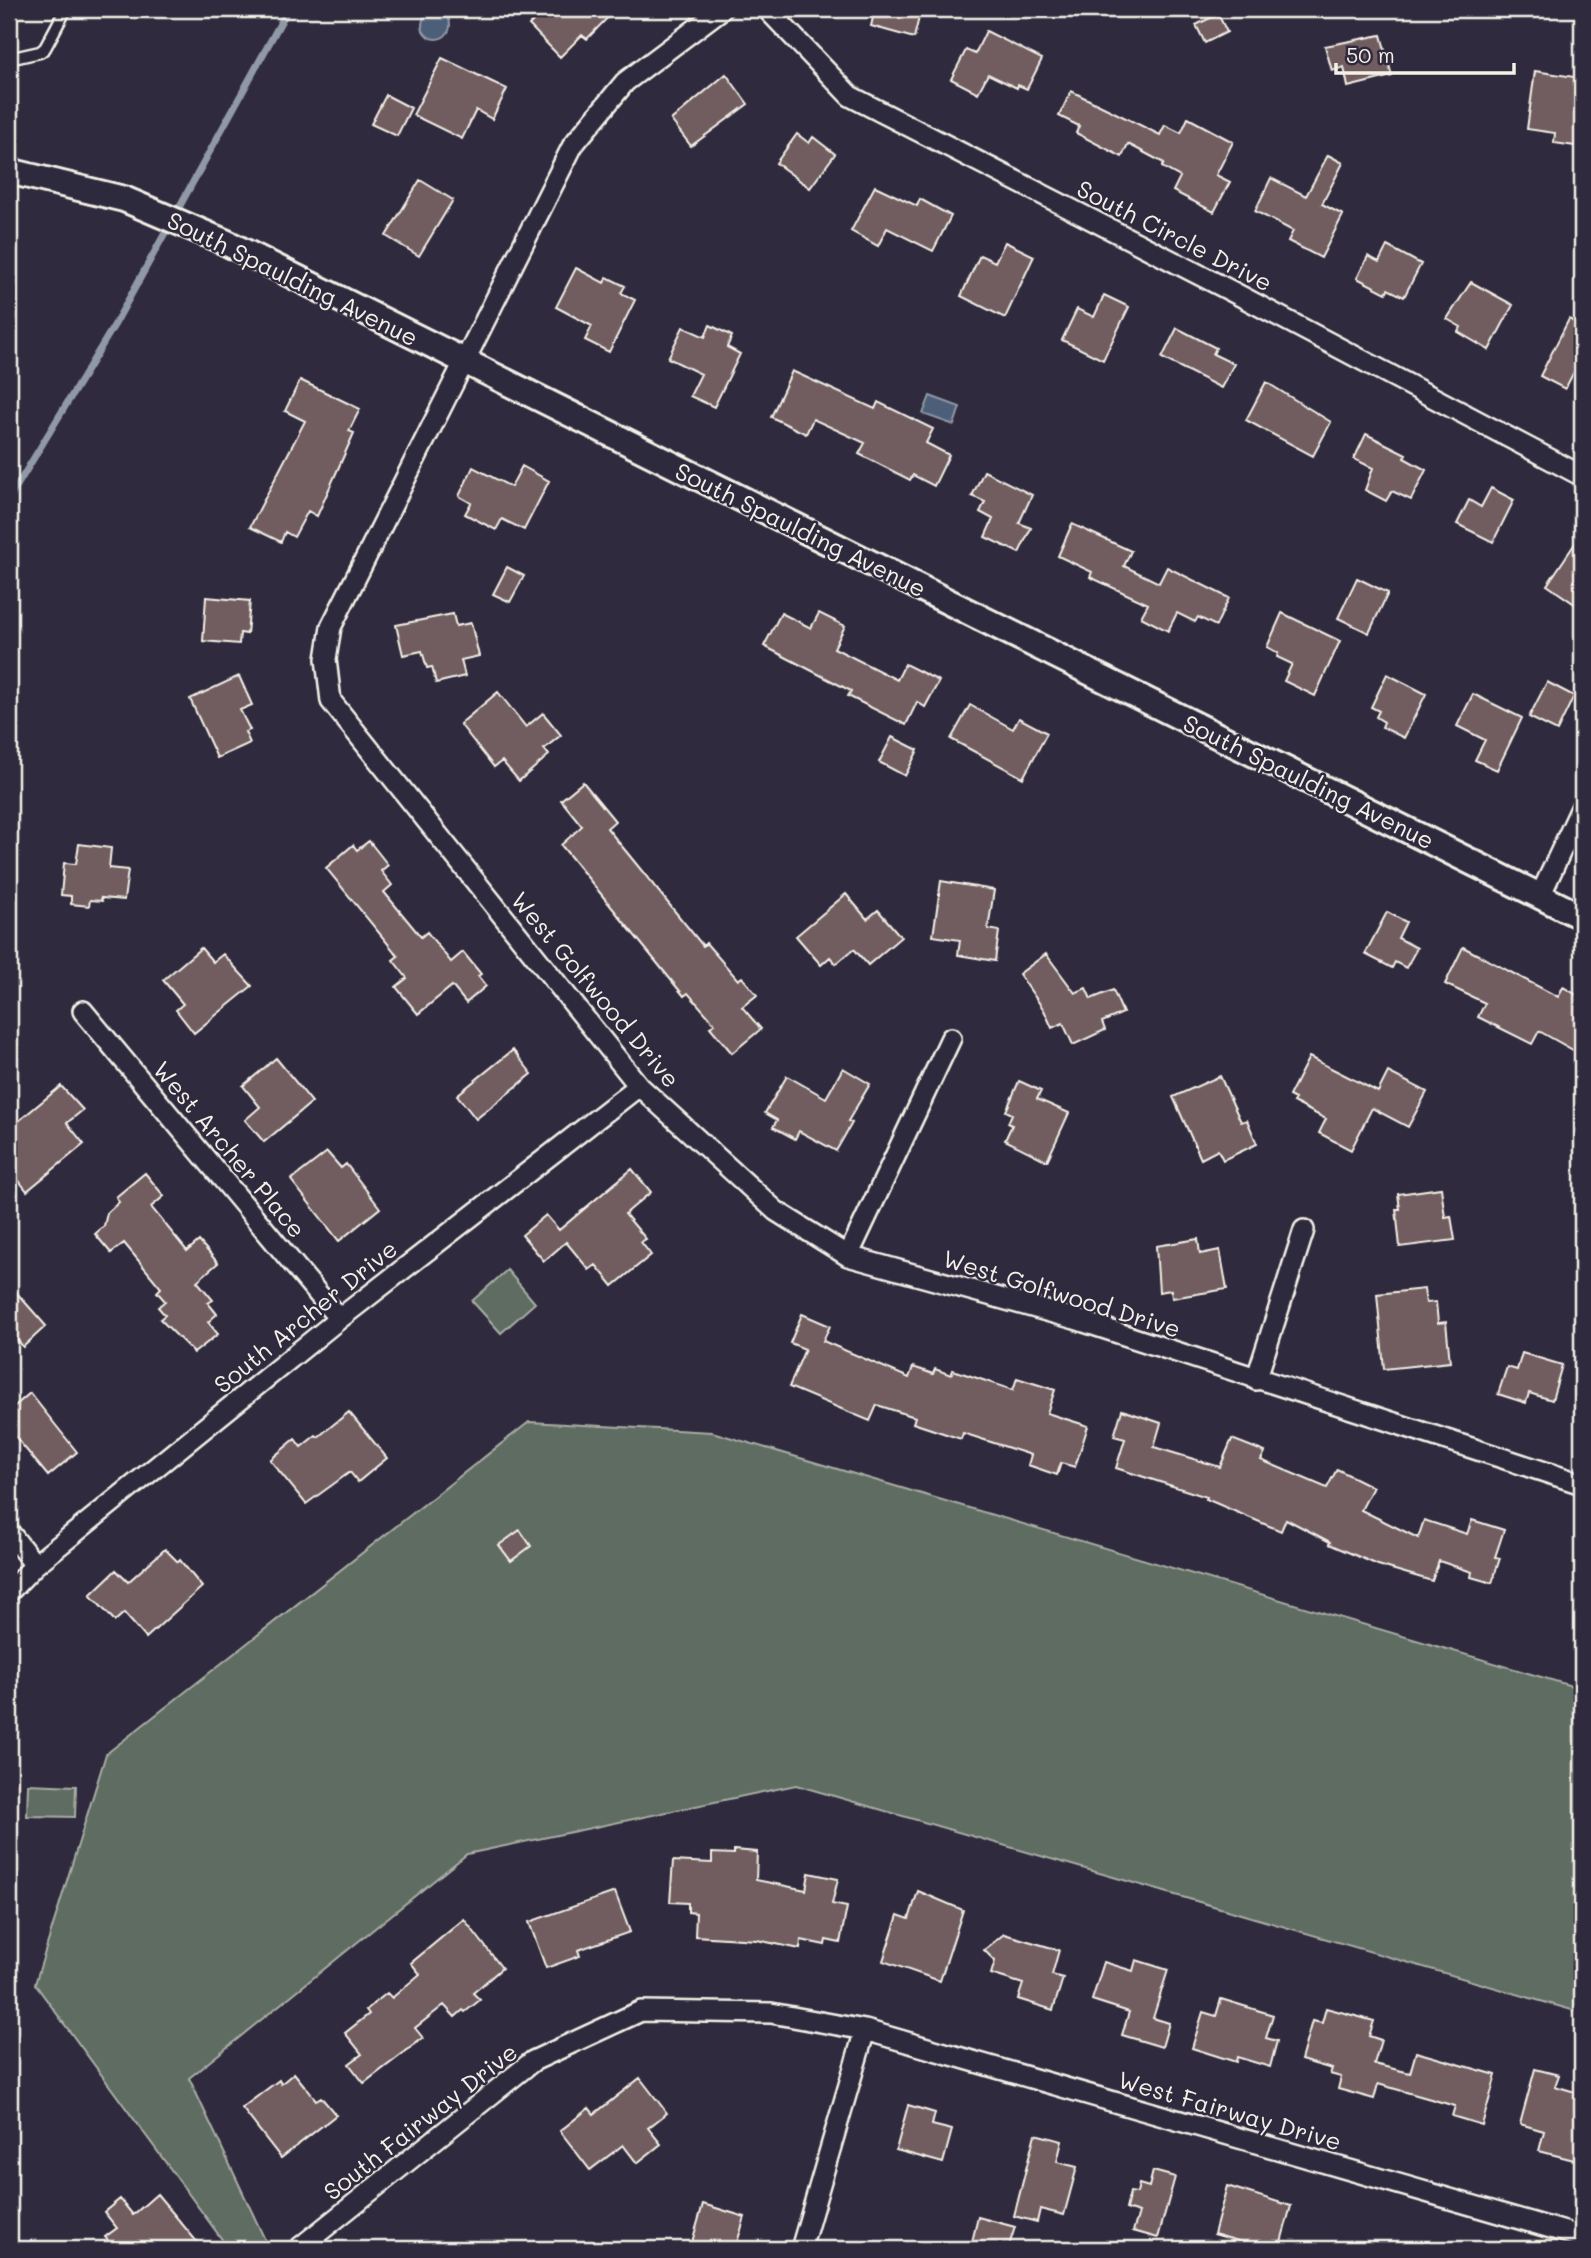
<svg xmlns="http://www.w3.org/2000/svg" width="1591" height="2258" font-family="Mali,sans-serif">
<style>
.green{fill:#5e6c62;stroke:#a9aea5;stroke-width:2}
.water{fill:#4e5f78;stroke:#9099a5;stroke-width:2}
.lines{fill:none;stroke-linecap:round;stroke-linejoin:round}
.stream{stroke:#9099a5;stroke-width:7}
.building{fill:#715d5f;stroke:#f4f1e8;stroke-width:2}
.service-casing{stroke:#f4f1e8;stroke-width:15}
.minor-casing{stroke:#f4f1e8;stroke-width:24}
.tertiary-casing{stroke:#f4f1e8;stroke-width:30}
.service{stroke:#2f2a3d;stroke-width:10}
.minor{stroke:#2f2a3d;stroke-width:19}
.tertiary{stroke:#2f2a3d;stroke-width:24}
.labels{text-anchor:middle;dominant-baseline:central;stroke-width:5;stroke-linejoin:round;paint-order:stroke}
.street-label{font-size:24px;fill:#f4f1e8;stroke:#2f2a3d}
</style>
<rect width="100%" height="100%" fill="#2f2a3d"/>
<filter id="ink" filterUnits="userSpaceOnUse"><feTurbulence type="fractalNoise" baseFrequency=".0143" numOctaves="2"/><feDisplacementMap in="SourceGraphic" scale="14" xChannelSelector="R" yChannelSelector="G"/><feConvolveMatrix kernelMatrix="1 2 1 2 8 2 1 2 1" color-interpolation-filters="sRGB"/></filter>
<g filter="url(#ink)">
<path class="green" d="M 507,1270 L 535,1303 L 501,1333 L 472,1301 Z
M 529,1422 L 712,1432 L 1582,1689 L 1582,2013 L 796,1785 L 467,1854 L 189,2078 L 267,2244 L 263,2249 L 229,2249 L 35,1984 L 106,1754 Z
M 28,1784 L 76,1786 L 75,1817 L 27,1816 Z"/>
<path class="water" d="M422 25a14 14 0 1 1 28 0a14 14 0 1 1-28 0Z
M 930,396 L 960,407 L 954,425 L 923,414 Z"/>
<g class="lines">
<path class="stream" d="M 9,499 L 115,324 L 288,9"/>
</g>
<path class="building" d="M 545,9 L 616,9 L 587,39 L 582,35 L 560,57 L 529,25 Z
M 875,9 L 921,9 L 914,38 L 871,26 Z
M 1218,14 L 1227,32 L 1205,43 L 1196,25 Z
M 986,31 L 1042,59 L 1027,89 L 1018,85 L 1017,88 L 988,74 L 978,93 L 951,79 L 966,50 L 975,54 Z
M 1381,35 L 1392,76 L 1348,87 L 1344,67 L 1332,71 L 1325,46 Z
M 442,58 L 507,89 L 492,119 L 476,110 L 462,139 L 413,115 Z
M 1535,71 L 1581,78 L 1576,113 L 1582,114 L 1582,147 L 1554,143 L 1555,133 L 1527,129 Z
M 726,74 L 748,104 L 691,146 L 671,120 Z
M 1071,91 L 1160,135 L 1165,125 L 1181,133 L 1188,118 L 1233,142 L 1216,175 L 1230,182 L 1214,212 L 1173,191 L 1180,177 L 1162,167 L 1164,163 L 1128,144 L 1122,157 L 1076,133 L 1079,126 L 1059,116 Z
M 386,95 L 411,108 L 397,136 L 371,124 Z
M 797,134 L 809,143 L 813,137 L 835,154 L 810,188 L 776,163 Z
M 1328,155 L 1343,163 L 1322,204 L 1343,215 L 1321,258 L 1288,241 L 1293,231 L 1255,211 L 1271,178 L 1306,196 Z
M 420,180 L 453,200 L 419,256 L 386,236 Z
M 875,186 L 917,206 L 920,199 L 951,216 L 933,251 L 887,228 L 878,246 L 851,231 Z
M 1005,242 L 1034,256 L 1005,318 L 961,296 L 980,255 L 995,262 Z
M 1387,246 L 1421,264 L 1404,297 L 1388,289 L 1386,293 L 1357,278 L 1368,256 L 1379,262 Z
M 576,268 L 604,283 L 607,277 L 625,286 L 621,293 L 635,300 L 609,352 L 585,340 L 592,326 L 556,307 Z
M 1471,282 L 1513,305 L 1489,350 L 1458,332 L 1461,327 L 1447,319 Z
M 1104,295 L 1129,307 L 1103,360 L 1062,340 L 1077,309 L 1094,317 Z
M 1569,319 L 1582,326 L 1582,372 L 1576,368 L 1565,389 L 1540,376 Z
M 710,325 L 732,336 L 727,347 L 740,354 L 714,407 L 690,396 L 701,374 L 668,358 L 683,327 L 705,337 Z
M 1177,328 L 1216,348 L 1213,354 L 1234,364 L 1221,388 L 1162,358 Z
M 792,371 L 875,409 L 878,402 L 933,429 L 926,443 L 949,455 L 934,486 L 913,475 L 910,480 L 859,454 L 865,443 L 813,419 L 806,434 L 771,417 Z
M 300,380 L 360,409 L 349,431 L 354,433 L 317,516 L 308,511 L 294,537 L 285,532 L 281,542 L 250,527 L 305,421 L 285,411 Z
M 1266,382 L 1331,422 L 1313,456 L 1246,420 Z
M 1366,434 L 1406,454 L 1404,458 L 1426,470 L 1411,500 L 1392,491 L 1386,501 L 1365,490 L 1373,468 L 1354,459 Z
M 522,466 L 549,481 L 524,530 L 502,519 L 496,530 L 465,514 L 471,503 L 459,496 L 473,467 L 511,487 Z
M 984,471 L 1032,495 L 1019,523 L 1031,528 L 1019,553 L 985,537 L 993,519 L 980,512 L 985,502 L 972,496 Z
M 1491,488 L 1514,500 L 1493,542 L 1457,524 L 1469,500 L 1481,507 Z
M 1072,524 L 1131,551 L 1124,566 L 1159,583 L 1167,567 L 1229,598 L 1216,626 L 1198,617 L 1195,622 L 1177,613 L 1168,631 L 1141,617 L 1148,604 L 1090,577 L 1092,572 L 1058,556 Z
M 1582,533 L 1582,609 L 1547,585 Z
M 507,567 L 524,576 L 510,602 L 493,594 Z
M 1357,578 L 1388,593 L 1369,633 L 1338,618 Z
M 206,597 L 250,601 L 247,634 L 240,633 L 239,644 L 203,641 Z
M 781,613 L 811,628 L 819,613 L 845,626 L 834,648 L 897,680 L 905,664 L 939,681 L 925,707 L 917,702 L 906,725 L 848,696 L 851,691 L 764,646 Z
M 1282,613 L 1340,641 L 1315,696 L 1284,681 L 1292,664 L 1277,657 L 1278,653 L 1267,647 Z
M 453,614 L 456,626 L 471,623 L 479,656 L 461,660 L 465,676 L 436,683 L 432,667 L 427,668 L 422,651 L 403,655 L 396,625 Z
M 1387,674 L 1426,694 L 1404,738 L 1382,727 L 1384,722 L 1376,717 L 1379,711 L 1371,707 Z
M 239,676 L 252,705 L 240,710 L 250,730 L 245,732 L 250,743 L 217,758 L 190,699 Z
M 1547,682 L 1574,696 L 1557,731 L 1529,717 Z
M 498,692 L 526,727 L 543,713 L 561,735 L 544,749 L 549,755 L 519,781 L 502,761 L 494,767 L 460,724 Z
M 1473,694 L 1522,718 L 1497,770 L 1475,760 L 1485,740 L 1457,726 Z
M 970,705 L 1013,729 L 1019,718 L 1047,733 L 1023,778 L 951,739 Z
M 892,737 L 918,750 L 905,776 L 879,762 Z
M 583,782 L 615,821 L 607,828 L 703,946 L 706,943 L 738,980 L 742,977 L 757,995 L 742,1007 L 761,1029 L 732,1053 L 710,1027 L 715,1024 L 688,993 L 684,996 L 561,845 L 582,826 L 561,800 Z
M 369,841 L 388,865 L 381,871 L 392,885 L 384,892 L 421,937 L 427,932 L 451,962 L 463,952 L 481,974 L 478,976 L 486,986 L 466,1003 L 452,986 L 418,1014 L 396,987 L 407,978 L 393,960 L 398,956 L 326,868 L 353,845 L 357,850 Z
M 79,844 L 111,848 L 109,868 L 128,870 L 124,900 L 101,898 L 102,901 L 90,900 L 89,906 L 71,904 L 71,896 L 61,895 L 64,863 L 76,864 Z
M 941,881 L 994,890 L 988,929 L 999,931 L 995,961 L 958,955 L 960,940 L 933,936 Z
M 846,894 L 867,919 L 878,910 L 901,937 L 868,965 L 854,949 L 836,964 L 830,957 L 821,965 L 796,936 Z
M 1387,912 L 1406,922 L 1398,938 L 1417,948 L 1406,968 L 1395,962 L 1392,968 L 1365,954 Z
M 1463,947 L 1558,997 L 1563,987 L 1582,998 L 1582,1055 L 1539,1031 L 1532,1044 L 1478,1017 L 1485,1003 L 1445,984 Z
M 201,948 L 213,962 L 223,954 L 252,986 L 194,1033 L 176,1010 L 183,1004 L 163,980 Z
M 1046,954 L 1075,993 L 1086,988 L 1091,999 L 1113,990 L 1123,1013 L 1102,1022 L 1105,1030 L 1073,1045 L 1063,1023 L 1052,1028 L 1044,1010 L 1019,974 Z
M 513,1050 L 532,1074 L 476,1119 L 457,1095 Z
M 1309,1057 L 1378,1092 L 1388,1072 L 1427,1092 L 1408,1127 L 1372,1108 L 1351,1150 L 1319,1133 L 1326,1119 L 1293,1102 L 1295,1099 L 1289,1096 Z
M 276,1058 L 312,1102 L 264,1142 L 245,1120 L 260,1107 L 243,1086 Z
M 843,1068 L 870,1084 L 848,1121 L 852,1123 L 836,1151 L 799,1131 L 795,1139 L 773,1127 L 777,1120 L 765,1113 L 787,1076 L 826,1098 Z
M 1220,1076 L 1241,1122 L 1247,1120 L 1257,1144 L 1223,1160 L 1218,1150 L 1201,1159 L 1173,1097 Z
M 1019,1081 L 1041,1091 L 1037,1099 L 1069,1113 L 1047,1161 L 1005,1140 L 1012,1125 L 1008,1123 L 1012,1114 L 1006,1111 Z
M 61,1086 L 83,1110 L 67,1123 L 84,1144 L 27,1191 L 9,1168 L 9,1129 Z
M 327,1152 L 341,1168 L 346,1164 L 380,1208 L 339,1241 L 291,1180 Z
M 632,1169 L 651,1192 L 625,1214 L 646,1239 L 641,1242 L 651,1255 L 613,1286 L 596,1265 L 589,1270 L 566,1242 L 544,1261 L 522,1235 L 546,1215 L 559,1230 Z
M 145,1173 L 164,1196 L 151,1207 L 187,1251 L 199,1241 L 218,1263 L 197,1281 L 213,1300 L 208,1303 L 217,1314 L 208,1322 L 218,1334 L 194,1353 L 160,1319 L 165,1315 L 158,1307 L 165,1301 L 157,1292 L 161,1288 L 124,1243 L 111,1253 L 95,1234 L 104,1226 L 107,1213 L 119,1202 L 116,1197 Z
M 1441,1188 L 1445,1217 L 1451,1216 L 1455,1240 L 1400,1247 L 1396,1209 L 1400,1209 L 1398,1194 Z
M 1198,1239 L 1200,1254 L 1220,1250 L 1227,1289 L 1172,1298 L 1171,1290 L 1159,1292 L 1156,1246 Z
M 9,1284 L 46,1326 L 23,1347 L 9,1330 Z
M 1424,1289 L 1426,1303 L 1436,1302 L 1438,1323 L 1446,1322 L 1450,1362 L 1384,1369 L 1377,1294 Z
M 802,1314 L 830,1326 L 823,1341 L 909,1378 L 913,1367 L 933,1374 L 935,1369 L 951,1375 L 953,1370 L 1013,1390 L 1017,1378 L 1055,1390 L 1047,1413 L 1088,1426 L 1075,1467 L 1061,1463 L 1057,1475 L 1028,1465 L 1031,1455 L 963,1433 L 961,1439 L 913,1423 L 915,1417 L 877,1405 L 870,1421 L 789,1387 L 805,1349 L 790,1343 Z
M 1522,1353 L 1562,1365 L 1552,1400 L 1529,1393 L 1526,1403 L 1498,1394 L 1507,1367 L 1517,1370 Z
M 30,1393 L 77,1452 L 48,1476 L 9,1429 L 9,1411 Z
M 1122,1410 L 1161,1423 L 1154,1447 L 1220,1467 L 1232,1439 L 1265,1452 L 1261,1460 L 1327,1488 L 1337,1469 L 1373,1487 L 1361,1510 L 1418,1538 L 1424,1520 L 1467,1534 L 1472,1520 L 1504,1530 L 1495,1557 L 1500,1558 L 1492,1583 L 1471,1577 L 1472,1572 L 1439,1561 L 1432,1581 L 1378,1565 L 1329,1544 L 1330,1542 L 1286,1519 L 1281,1531 L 1206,1499 L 1207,1497 L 1116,1468 L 1125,1439 L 1114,1436 Z
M 349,1412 L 387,1458 L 358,1482 L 350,1472 L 306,1504 L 270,1460 L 295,1439 L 301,1447 L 316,1435 L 318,1437 Z
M 520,1530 L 531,1546 L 511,1561 L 499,1545 Z
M 165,1549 L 178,1562 L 180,1560 L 202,1587 L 146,1638 L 124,1613 L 115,1621 L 90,1595 L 116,1570 L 128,1582 Z
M 734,1850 L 757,1852 L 756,1880 L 806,1890 L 809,1873 L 838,1879 L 832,1904 L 847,1907 L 840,1943 L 826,1940 L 825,1945 L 801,1940 L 800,1949 L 757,1940 L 695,1936 L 696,1913 L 688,1912 L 688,1903 L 670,1902 L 673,1861 L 712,1863 L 712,1853 L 734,1854 Z
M 918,1891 L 963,1910 L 940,1981 L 883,1961 L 898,1915 L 909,1919 Z
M 615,1892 L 630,1932 L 578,1950 L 580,1956 L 546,1968 L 529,1922 Z
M 464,1919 L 502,1968 L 473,1993 L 480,2000 L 465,2012 L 463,2010 L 455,2017 L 444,2005 L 415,2028 L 423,2038 L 364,2083 L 349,2064 L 362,2054 L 345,2033 L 369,2014 L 366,2010 L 387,1993 L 392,1998 L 420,1974 L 411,1963 Z
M 1004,1934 L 1059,1950 L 1052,1975 L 1063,1978 L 1053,2010 L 1018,1999 L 1023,1984 L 991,1974 L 995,1961 L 984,1950 Z
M 1136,1960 L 1168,1970 L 1153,2018 L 1169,2023 L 1162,2047 L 1122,2035 L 1129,2012 L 1092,2000 L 1104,1962 L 1133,1971 Z
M 1221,1999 L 1273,2015 L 1266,2038 L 1277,2041 L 1270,2067 L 1237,2057 L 1236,2062 L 1192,2048 L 1203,2012 L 1216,2016 Z
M 1326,2008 L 1374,2021 L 1369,2036 L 1381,2040 L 1374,2064 L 1410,2073 L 1416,2052 L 1496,2075 L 1482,2125 L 1452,2116 L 1455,2106 L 1378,2084 L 1374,2099 L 1338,2089 L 1341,2077 L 1330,2074 L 1332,2069 L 1301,2060 L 1312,2021 L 1322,2023 Z
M 1535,2069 L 1559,2075 L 1555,2086 L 1582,2094 L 1582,2129 L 1574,2160 L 1539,2151 L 1544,2131 L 1520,2124 Z
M 294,2073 L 316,2100 L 321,2097 L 336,2115 L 281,2158 L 242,2108 L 279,2080 L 281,2084 Z
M 640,2078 L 667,2113 L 648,2128 L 661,2144 L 637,2163 L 623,2145 L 590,2170 L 560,2131 L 589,2108 L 594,2114 Z
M 908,2105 L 935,2113 L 932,2125 L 952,2130 L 943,2163 L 896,2150 Z
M 1035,2134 L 1062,2141 L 1057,2162 L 1077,2167 L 1064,2215 L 1040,2209 L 1037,2222 L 1014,2216 Z
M 1153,2171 L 1175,2177 L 1158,2238 L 1133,2231 L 1139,2213 L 1126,2209 L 1130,2192 L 1137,2193 L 1139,2184 L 1149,2187 Z
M 1227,2186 L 1291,2206 L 1279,2249 L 1266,2249 L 1214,2234 Z
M 157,2194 L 203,2249 L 115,2249 L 105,2237 L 117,2228 L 104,2212 L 120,2199 L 133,2215 Z
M 703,2204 L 745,2217 L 735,2249 L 690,2249 Z
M 978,2217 L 1015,2227 L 1008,2249 L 971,2246 Z"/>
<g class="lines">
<g class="service-casing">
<path id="service" d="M 9,59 L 40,52 L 45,48 L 66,9"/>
</g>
<g class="minor-casing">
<path id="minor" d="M 722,9 L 625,82 L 573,145 L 331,627 L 326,659 L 331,701 L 639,1086 L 776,1211 L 848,1256 L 1075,1319 L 1582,1484
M 767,9 L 850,96 L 1233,292 L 1582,476
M 1540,896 L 1582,806
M 83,1011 L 339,1319
M 848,1256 L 951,1038
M 1256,1380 L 1304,1230
M 9,1532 L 35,1565
M 9,1592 L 35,1565 L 339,1319 L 639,1086
M 298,2249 L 533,2061 L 641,2011 L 771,2013 L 865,2030 L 1582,2237
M 801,2249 L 865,2030"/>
</g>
<g class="tertiary-casing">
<path id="tertiary" d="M 9,171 L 124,199 L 225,242 L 1582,917"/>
</g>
<use href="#service" class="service"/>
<use href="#minor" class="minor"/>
<use href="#tertiary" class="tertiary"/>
</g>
</g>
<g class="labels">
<g class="street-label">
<text transform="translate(1175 235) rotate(27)">South Circle Drive</text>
<text transform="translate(293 278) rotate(26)">South Spaulding Avenue</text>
<text transform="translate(801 529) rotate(26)">South Spaulding Avenue</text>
<text transform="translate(1309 781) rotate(26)">South Spaulding Avenue</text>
<text transform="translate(596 989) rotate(50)">West Golfwood Drive</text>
<text transform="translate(230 1149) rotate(50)">West Archer Place</text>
<text transform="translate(1062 1293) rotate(17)">West Golfwood Drive</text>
<text transform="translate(305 1316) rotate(-39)">South Archer Drive</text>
<text transform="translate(1230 2110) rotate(16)">West Fairway Drive</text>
<text transform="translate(420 2121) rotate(-38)">South Fairway Drive</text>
</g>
</g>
<rect width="1591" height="2258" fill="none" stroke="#2f2a3d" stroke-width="35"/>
<rect x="18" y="18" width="1556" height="2223" fill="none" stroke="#f4f1e8" stroke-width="2.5" filter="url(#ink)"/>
<path d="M1336 63v10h178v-10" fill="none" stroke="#f4f1e8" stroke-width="3.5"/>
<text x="1346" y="63" font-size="21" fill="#f4f1e8" stroke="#2f2a3d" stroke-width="5" paint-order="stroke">50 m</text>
</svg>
